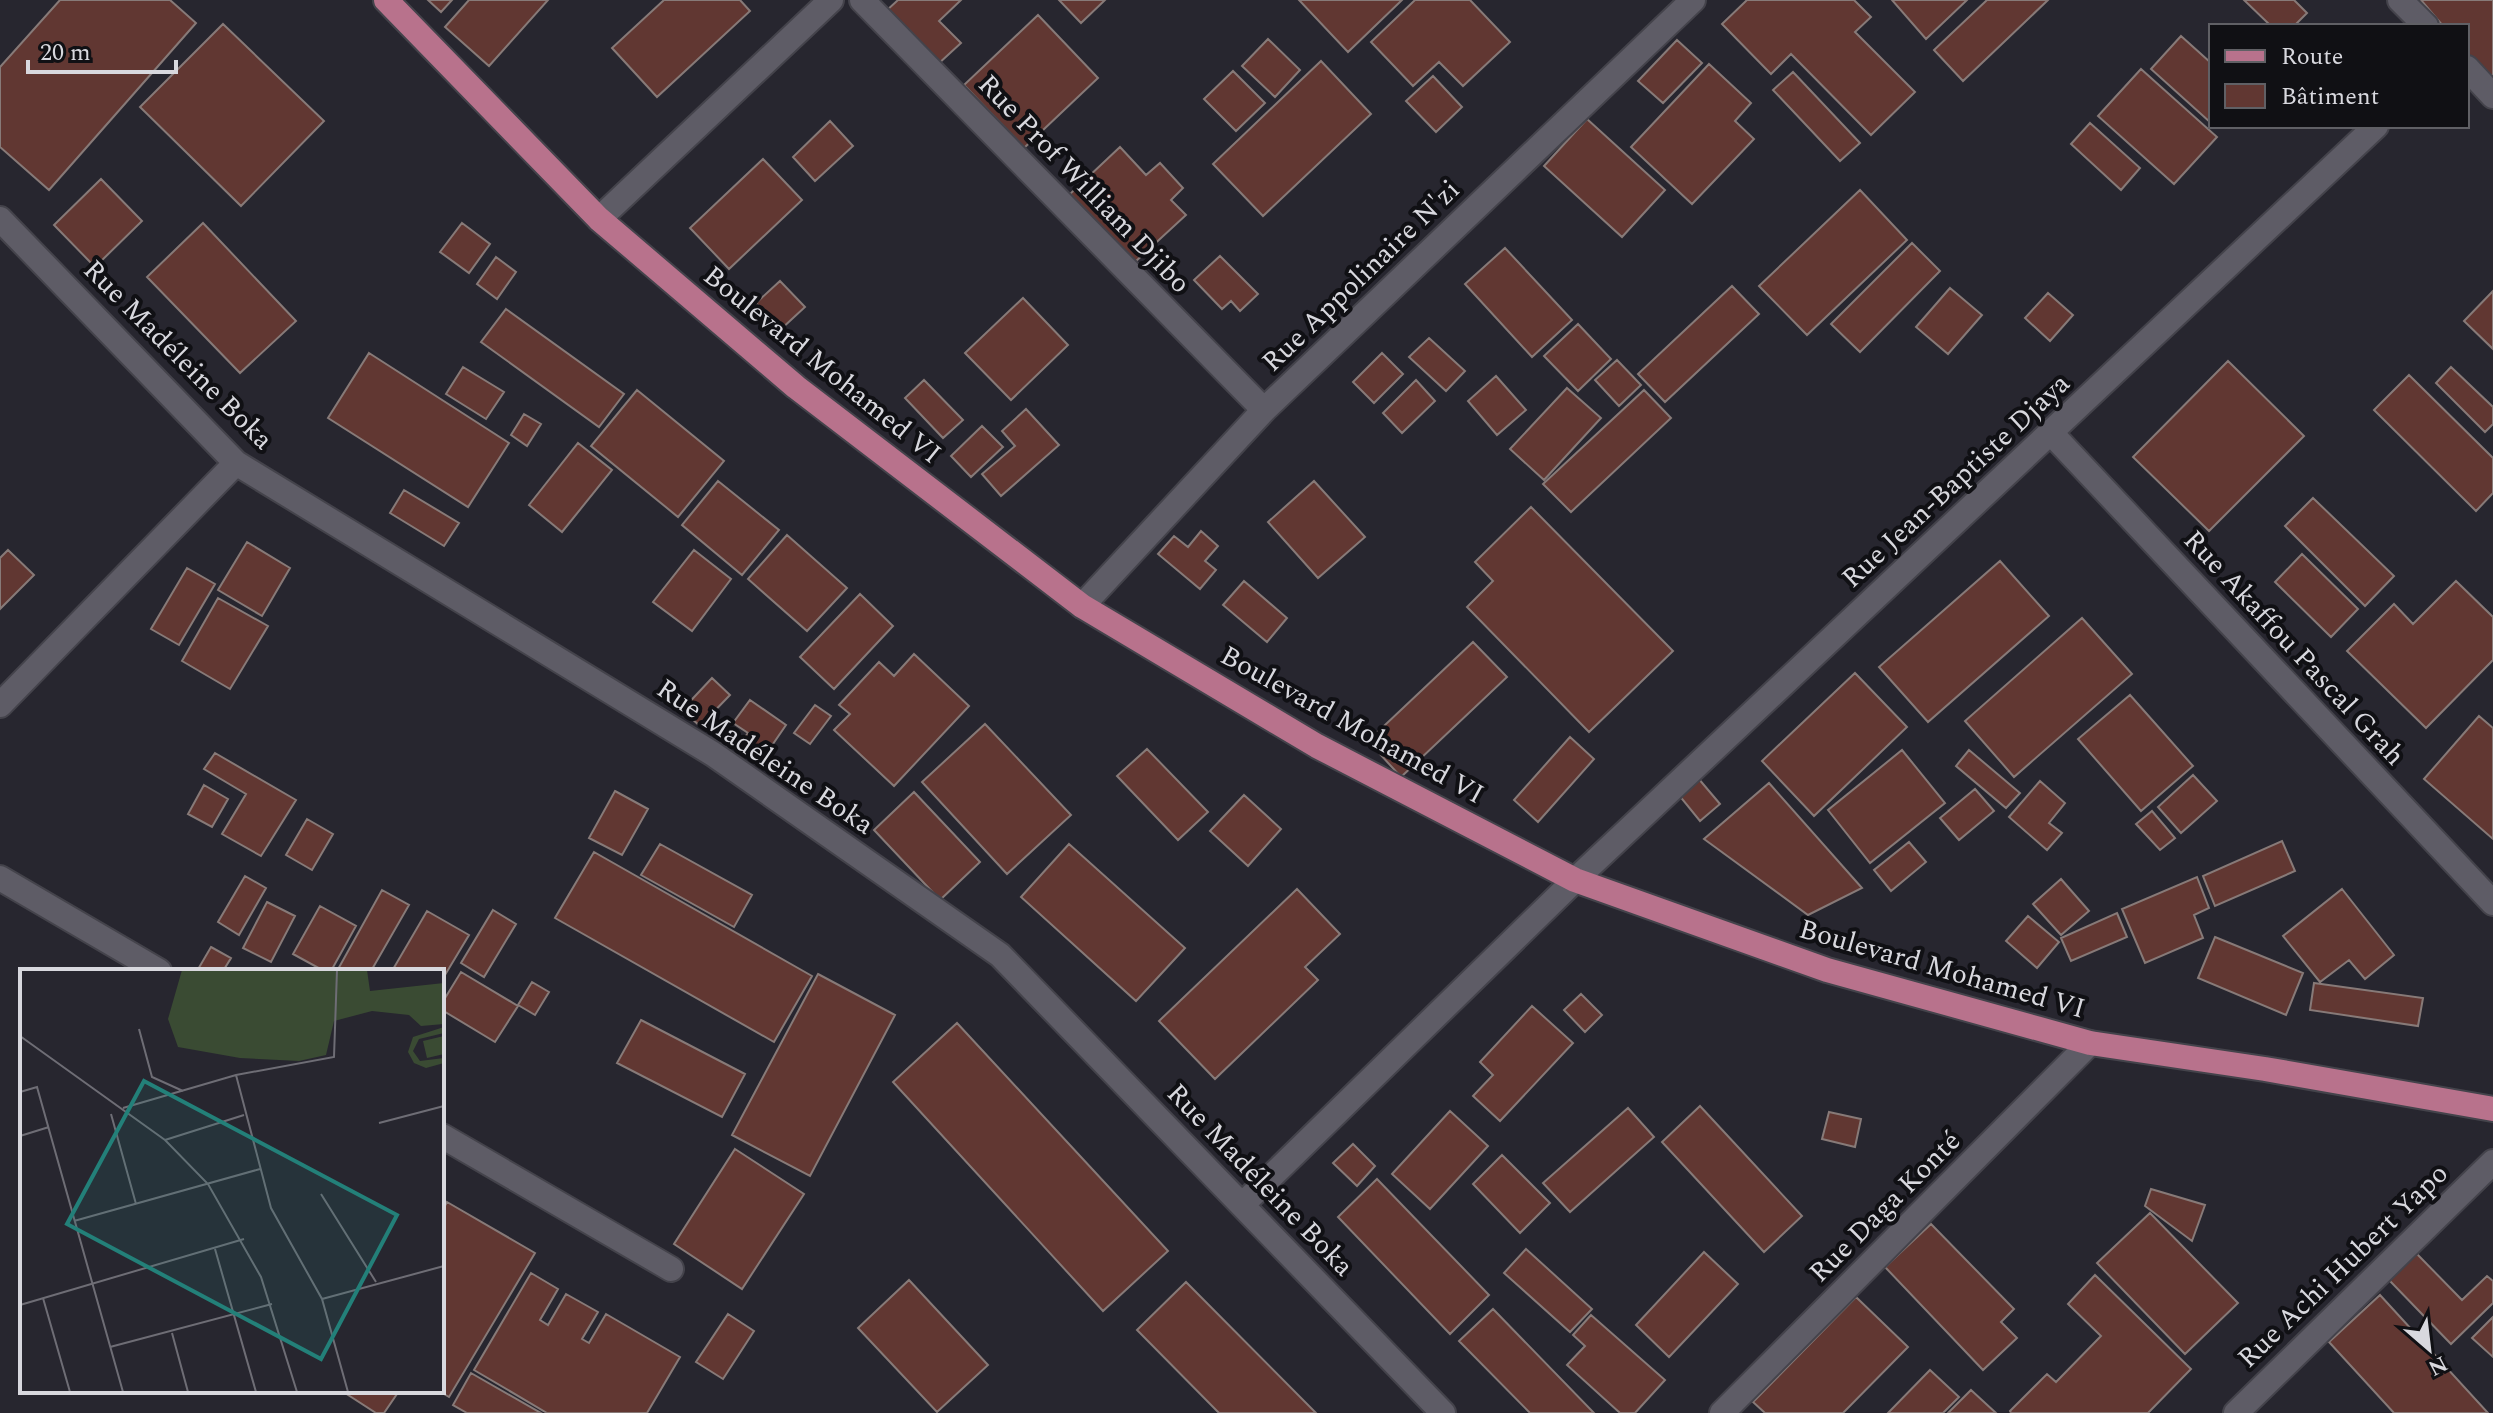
<svg xmlns="http://www.w3.org/2000/svg" width="2493" height="1413" font-family="Spectral,serif">
<style>
.building{fill:#613732;stroke:#877a78;stroke-width:2}
.lines{fill:none;stroke-linecap:round;stroke-linejoin:round}
.street-casing{stroke:#44434b;stroke-width:28}
.primary-casing{stroke:#44434b;stroke-width:28}
.street{stroke:#5e5c66;stroke-width:24}
.primary{stroke:#b8728c;stroke-width:24}
.labels{text-anchor:middle;dominant-baseline:central;stroke-width:8;stroke-linejoin:round;paint-order:stroke}
.street-label{font-size:28px;fill:#d8d8de;stroke:#101014}
.inset-road{fill:none;stroke:#6e6d75;stroke-width:2}
.view{fill:#238079;fill-opacity:0.15;stroke:#238079;stroke-width:4}
.inset-edge{fill:none;stroke:#d8d8de;stroke-width:4}
</style>
<rect width="100%" height="100%" fill="#27262f"/>
<path class="building" d="M 60,0 L 170,0 L 196,23 L 49,190 L 0,147 L 0,67 Z
M 428,0 L 452,0 L 441,12 Z
M 469,0 L 548,0 L 489,66 L 445,27 Z
M 664,0 L 740,0 L 750,11 L 657,97 L 612,48 Z
M 898,0 L 961,0 L 939,21 L 961,43 L 937,65 L 886,11 Z
M 1059,0 L 1105,0 L 1081,23 Z
M 1299,0 L 1402,0 L 1348,52 Z
M 1415,0 L 1470,0 L 1510,42 L 1463,86 L 1439,62 L 1413,86 L 1371,42 Z
M 1747,0 L 1854,0 L 1871,17 L 1855,32 L 1915,92 L 1871,135 L 1791,54 L 1771,74 L 1722,24 Z
M 1892,0 L 1967,0 L 1926,39 Z
M 1987,0 L 2048,0 L 1963,81 L 1934,50 Z
M 2244,0 L 2294,0 L 2307,13 L 2294,26 L 2271,26 Z
M 2421,0 L 2493,0 L 2493,74 L 2488,78 L 2467,53 L 2467,26 L 2443,26 Z
M 1038,15 L 1098,78 L 1024,148 L 964,85 Z
M 223,24 L 324,121 L 241,206 L 140,107 Z
M 2181,36 L 2211,63 L 2211,123 L 2151,69 Z
M 1268,39 L 1300,70 L 1275,97 L 1242,66 Z
M 1677,40 L 1702,63 L 1663,103 L 1638,81 Z
M 1321,61 L 1371,114 L 1263,216 L 1213,164 Z
M 1709,64 L 1751,103 L 1735,121 L 1754,139 L 1692,204 L 1631,147 Z
M 2141,69 L 2217,137 L 2174,184 L 2098,116 Z
M 1233,71 L 1265,103 L 1236,131 L 1204,99 Z
M 1793,72 L 1860,143 L 1840,161 L 1773,90 Z
M 1433,76 L 1462,107 L 1436,132 L 1406,101 Z
M 1587,119 L 1665,190 L 1622,237 L 1544,166 Z
M 830,121 L 853,146 L 815,181 L 793,157 Z
M 2090,123 L 2140,168 L 2121,190 L 2071,144 Z
M 1120,147 L 1146,175 L 1160,163 L 1183,188 L 1171,200 L 1186,215 L 1135,262 L 1070,194 Z
M 763,159 L 802,200 L 729,269 L 690,228 Z
M 101,179 L 142,221 L 95,267 L 54,225 Z
M 1860,190 L 1907,240 L 1807,335 L 1759,286 Z
M 203,223 L 296,321 L 240,373 L 147,277 Z
M 462,223 L 490,244 L 469,273 L 440,252 Z
M 1912,243 L 1940,271 L 1860,352 L 1831,324 Z
M 1505,248 L 1572,320 L 1532,357 L 1465,284 Z
M 1220,256 L 1258,294 L 1240,311 L 1231,301 L 1222,309 L 1194,280 Z
M 496,257 L 516,272 L 497,299 L 477,284 Z
M 780,281 L 805,307 L 780,330 L 756,303 Z
M 1732,286 L 1759,314 L 1665,402 L 1638,374 Z
M 1950,288 L 1982,315 L 1948,354 L 1916,327 Z
M 2493,291 L 2493,349 L 2464,321 Z
M 2048,293 L 2073,315 L 2050,341 L 2025,318 Z
M 1023,298 L 1068,345 L 1011,400 L 965,353 Z
M 506,309 L 624,394 L 599,427 L 481,342 Z
M 1578,324 L 1611,359 L 1578,391 L 1544,356 Z
M 1429,338 L 1465,371 L 1446,391 L 1409,357 Z
M 369,353 L 509,443 L 468,507 L 328,418 Z
M 1382,353 L 1403,374 L 1374,403 L 1353,382 Z
M 1617,360 L 1641,385 L 1619,406 L 1595,380 Z
M 2228,361 L 2304,436 L 2209,531 L 2133,457 Z
M 463,367 L 504,392 L 486,419 L 446,394 Z
M 2451,367 L 2493,407 L 2493,424 L 2485,432 L 2436,383 Z
M 2409,375 L 2493,458 L 2493,493 L 2476,511 L 2374,410 Z
M 1496,376 L 1526,410 L 1497,435 L 1468,401 Z
M 924,380 L 963,420 L 943,438 L 905,398 Z
M 1416,380 L 1435,401 L 1402,433 L 1383,413 Z
M 1567,388 L 1601,418 L 1544,480 L 1510,449 Z
M 637,390 L 724,461 L 678,517 L 591,446 Z
M 1644,390 L 1671,418 L 1571,512 L 1543,484 Z
M 1026,409 L 1059,445 L 1001,496 L 982,474 L 1015,446 L 1002,431 Z
M 524,414 L 541,424 L 527,446 L 511,435 Z
M 982,426 L 1003,447 L 971,477 L 951,456 Z
M 578,443 L 612,470 L 562,532 L 529,505 Z
M 718,481 L 779,530 L 742,575 L 682,525 Z
M 1314,481 L 1365,537 L 1318,578 L 1268,522 Z
M 404,490 L 459,523 L 444,546 L 390,513 Z
M 2313,498 L 2394,576 L 2365,606 L 2285,526 Z
M 1531,507 L 1673,651 L 1589,732 L 1467,607 L 1493,581 L 1475,562 Z
M 1201,531 L 1218,546 L 1205,561 L 1216,570 L 1200,589 L 1158,554 L 1174,536 L 1188,547 Z
M 787,535 L 847,588 L 807,631 L 748,579 Z
M 247,542 L 290,568 L 262,616 L 218,590 Z
M 8,550 L 34,575 L 0,609 L 0,558 Z
M 694,550 L 731,579 L 692,631 L 653,602 Z
M 2302,554 L 2358,609 L 2331,637 L 2275,582 Z
M 2000,561 L 2049,616 L 1928,722 L 1879,667 Z
M 187,568 L 215,584 L 179,645 L 151,629 Z
M 1244,581 L 1287,618 L 1267,642 L 1223,605 Z
M 2456,581 L 2493,617 L 2493,660 L 2426,728 L 2347,651 L 2394,604 L 2413,624 Z
M 860,594 L 893,626 L 834,689 L 800,657 Z
M 218,598 L 268,626 L 230,689 L 182,661 Z
M 2082,618 L 2132,674 L 2014,777 L 1965,721 Z
M 1473,642 L 1507,677 L 1401,777 L 1368,741 Z
M 914,654 L 969,706 L 894,786 L 834,730 L 850,714 L 839,705 L 879,662 L 894,676 Z
M 1855,673 L 1907,727 L 1814,816 L 1762,761 Z
M 712,678 L 730,695 L 700,726 L 682,710 Z
M 2130,695 L 2193,766 L 2141,811 L 2078,739 Z
M 750,700 L 786,725 L 764,757 L 742,741 L 748,733 L 733,723 Z
M 815,705 L 831,716 L 810,744 L 794,733 Z
M 2479,716 L 2493,728 L 2493,839 L 2424,779 Z
M 985,724 L 1071,815 L 1007,874 L 922,782 Z
M 1570,737 L 1594,759 L 1538,822 L 1514,800 Z
M 1147,749 L 1208,812 L 1178,840 L 1117,776 Z
M 1902,750 L 1945,803 L 1870,863 L 1828,810 Z
M 1969,750 L 2020,793 L 2006,808 L 1956,766 Z
M 215,753 L 296,800 L 261,856 L 222,834 L 246,794 L 204,769 Z
M 2193,775 L 2217,801 L 2181,833 L 2158,807 Z
M 1698,778 L 1720,804 L 1700,821 L 1678,794 Z
M 2040,781 L 2065,803 L 2049,823 L 2062,833 L 2047,850 L 2009,817 Z
M 1769,783 L 1862,888 L 1808,915 L 1704,839 Z
M 204,785 L 228,799 L 212,827 L 188,814 Z
M 1975,789 L 1994,811 L 1959,840 L 1940,818 Z
M 615,791 L 648,809 L 622,855 L 589,838 Z
M 914,792 L 980,862 L 940,900 L 874,830 Z
M 1244,795 L 1281,829 L 1248,866 L 1210,831 Z
M 2152,811 L 2175,838 L 2160,850 L 2136,824 Z
M 307,819 L 333,834 L 312,870 L 286,855 Z
M 2282,841 L 2295,871 L 2215,906 L 2203,876 Z
M 1909,842 L 1926,862 L 1891,891 L 1874,870 Z
M 660,844 L 752,895 L 734,927 L 641,875 Z
M 1069,844 L 1185,948 L 1136,1001 L 1021,897 Z
M 594,852 L 812,976 L 774,1042 L 555,918 Z
M 245,876 L 266,888 L 239,935 L 218,922 Z
M 2197,877 L 2209,908 L 2194,915 L 2203,938 L 2145,963 L 2122,909 Z
M 2061,879 L 2089,911 L 2061,935 L 2033,904 Z
M 1297,889 L 1340,934 L 1305,967 L 1318,980 L 1215,1079 L 1159,1021 Z
M 2342,889 L 2394,955 L 2365,979 L 2349,960 L 2320,982 L 2283,936 Z
M 382,890 L 409,905 L 371,971 L 337,971 Z
M 267,902 L 295,916 L 271,962 L 243,948 Z
M 320,906 L 356,926 L 331,971 L 324,971 L 293,954 Z
M 493,910 L 516,924 L 484,977 L 461,963 Z
M 427,911 L 469,935 L 442,980 L 442,971 L 392,971 Z
M 2117,913 L 2127,937 L 2071,961 L 2061,938 Z
M 2028,916 L 2059,942 L 2037,968 L 2006,941 Z
M 2215,937 L 2303,973 L 2286,1015 L 2198,978 Z
M 211,947 L 231,958 L 223,971 L 197,971 Z
M 461,972 L 518,1006 L 495,1042 L 442,1010 L 442,1003 Z
M 818,974 L 895,1015 L 810,1176 L 732,1135 Z
M 532,982 L 549,992 L 535,1015 L 518,1005 Z
M 2314,983 L 2423,998 L 2418,1026 L 2310,1010 Z
M 1581,994 L 1602,1015 L 1585,1032 L 1564,1010 Z
M 1532,1006 L 1573,1043 L 1500,1121 L 1473,1096 L 1493,1075 L 1480,1062 Z
M 641,1020 L 745,1074 L 722,1117 L 617,1063 Z
M 957,1023 L 1168,1251 L 1103,1311 L 893,1082 Z
M 1700,1106 L 1802,1216 L 1764,1252 L 1662,1142 Z
M 1628,1108 L 1654,1137 L 1570,1212 L 1543,1183 Z
M 1450,1111 L 1488,1146 L 1430,1209 L 1392,1174 Z
M 1829,1112 L 1861,1119 L 1855,1147 L 1822,1139 Z
M 1353,1144 L 1375,1166 L 1357,1186 L 1333,1163 Z
M 735,1149 L 804,1194 L 742,1289 L 674,1244 Z
M 1502,1155 L 1550,1203 L 1520,1233 L 1473,1184 Z
M 1377,1179 L 1489,1295 L 1450,1334 L 1338,1217 Z
M 2151,1189 L 2205,1205 L 2192,1241 L 2145,1206 Z
M 447,1202 L 535,1253 L 449,1397 L 439,1391 L 442,1391 L 442,1211 Z
M 2150,1213 L 2238,1303 L 2185,1354 L 2097,1263 Z
M 1931,1224 L 2014,1309 L 2001,1322 L 2017,1338 L 1983,1370 L 1885,1267 Z
M 1526,1249 L 1592,1309 L 1570,1332 L 1504,1273 Z
M 1704,1252 L 1738,1284 L 1669,1357 L 1636,1325 Z
M 2416,1253 L 2462,1300 L 2487,1276 L 2493,1281 L 2493,1303 L 2451,1344 L 2389,1280 Z
M 531,1273 L 558,1289 L 540,1320 L 548,1325 L 566,1294 L 598,1312 L 582,1339 L 589,1343 L 606,1314 L 680,1357 L 647,1413 L 547,1413 L 474,1370 Z
M 2095,1275 L 2191,1369 L 2148,1413 L 2011,1413 L 2010,1411 L 2047,1374 L 2056,1382 L 2101,1336 L 2068,1304 Z
M 909,1280 L 988,1365 L 937,1412 L 858,1328 Z
M 1186,1282 L 1316,1413 L 1219,1413 L 1137,1330 Z
M 2380,1295 L 2488,1413 L 2394,1413 L 2329,1342 Z
M 1856,1297 L 1908,1347 L 1843,1413 L 1765,1413 L 1753,1402 Z
M 1493,1309 L 1594,1413 L 1530,1413 L 1459,1341 Z
M 728,1314 L 754,1331 L 723,1379 L 696,1362 Z
M 1591,1315 L 1665,1380 L 1635,1413 L 1620,1413 L 1567,1365 L 1585,1346 L 1573,1335 Z
M 2493,1317 L 2493,1357 L 2472,1338 Z
M 1930,1370 L 1959,1397 L 1943,1413 L 1888,1413 Z
M 471,1373 L 541,1413 L 467,1413 L 453,1405 Z
M 1971,1390 L 1996,1413 L 1948,1413 Z
M 342,1391 L 399,1391 L 384,1413 L 376,1413 Z"/>
<g class="lines">
<g class="street-casing">
<path id="street" d="M 862,0 L 1264,410
M 2400,0 L 2426,26
M 2467,68 L 2493,96
M 0,219 L 236,463 L 713,754 L 1000,955 L 1443,1413
M 599,219 L 831,0
M 2051,433 L 2493,903
M 1082,606 L 1264,410 L 1693,0
M 0,705 L 236,463
M 0,878 L 159,971
M 442,1136 L 671,1269
M 1243,1204 L 1575,880 L 2376,126
M 1722,1413 L 2090,1043
M 2236,1413 L 2493,1162"/>
</g>
<g class="primary-casing">
<path id="primary" d="M 386,0 L 599,219 L 796,387 L 1082,606 L 1317,746 L 1575,880 L 1827,970 L 2090,1043 L 2265,1069 L 2493,1109"/>
</g>
<use href="#street" class="street"/>
<use href="#primary" class="primary"/>
</g>
<g class="labels">
<g class="street-label">
<text transform="translate(1084 184) rotate(46)">Rue Prof William Djibo</text>
<text transform="translate(1361 276) rotate(-44)">Rue Appolinaire N'zi</text>
<text transform="translate(178 355) rotate(45)">Rue Madéleine Boka</text>
<text transform="translate(822 365) rotate(39)">Boulevard Mohamed VI</text>
<text transform="translate(1956 481) rotate(-43)">Rue Jean-Baptiste Djaya</text>
<text transform="translate(2294 648) rotate(47)">Rue Akaffou Pascal Grah</text>
<text transform="translate(1352 725) rotate(29)">Boulevard Mohamed VI</text>
<text transform="translate(765 757) rotate(34)">Rue Madéleine Boka</text>
<text transform="translate(1942 969) rotate(16)">Boulevard Mohamed VI</text>
<text transform="translate(1260 1180) rotate(46)">Rue Madéleine Boka</text>
<text transform="translate(1885 1207) rotate(-45)">Rue Daga Konté</text>
<text transform="translate(2343 1266) rotate(-44)">Rue Achi Hubert Yapo</text>
</g>
</g>
<g transform="translate(20 969)">
<rect width="424" height="424" fill="#27262f"/>
<path d="M 162,1 L 347,1 L 350,22 L 424,14 L 424,55 L 401,57 L 389,46 L 352,42 L 314,52 L 306,86 L 279,92 L 220,89 L 158,78 L 148,50 ZM 424,58 L 424,64 L 399,70 L 393,82 L 400,92 L 424,89 L 424,94 L 406,99 L 394,94 L 388,83 L 393,68 ZM 424,67 L 424,85 L 407,89 L 403,72 Z" fill="#3a4b33"/>
<path class="inset-road" d="M 119,60 L 132,108 L 163,122M 0,67 L 145,171 L 188,215 L 241,308 L 277,423M 216,106 L 251,239 L 302,330 L 328,423M 0,123 L 17,118 L 103,423M 103,139 L 216,106 L 314,88 L 317,1M 91,145 L 116,235M 359,154 L 424,137M 0,167 L 29,158M 145,171 L 224,146M 301,225 L 356,313M 54,252 L 240,200M 195,280 L 236,423M 23,329 L 50,423M 302,330 L 424,297M 0,336 L 224,270M 152,364 L 168,423M 90,378 L 252,335"/>
<path class="view" d="M 124,112 L 377,246 L 301,390 L 47,255 Z"/>
<rect width="424" height="424" class="inset-edge"/>
</g>
<rect x="2209" y="24" width="260" height="104" fill="#101014" stroke="#606065" stroke-width="2"/>
<rect x="2225" y="50" width="40" height="12" fill="#b8728c" stroke="#606065" stroke-width="2"/>
<text x="2281" y="64" font-size="24" fill="#d8d8de">Route</text>
<rect x="2225" y="84" width="40" height="24" fill="#613732" stroke="#606065" stroke-width="2"/>
<text x="2281" y="104" font-size="24" fill="#d8d8de">Bâtiment</text>
<g transform="translate(2429 1349) rotate(152)" stroke="#101014" stroke-width="6" paint-order="stroke">
<path d="M0-6L14 30L0 20L-14 30Z" fill="#d8d8de"/>
<text y="-12" font-size="22" font-weight="bold" text-anchor="middle" fill="#d8d8de">N</text>
</g>
<path d="M28 60v12h148v-12" fill="none" stroke="#d8d8de" stroke-width="4"/>
<text x="40" y="60" font-size="24" fill="#d8d8de" stroke="#101014" stroke-width="6" paint-order="stroke">20 m</text>
</svg>
